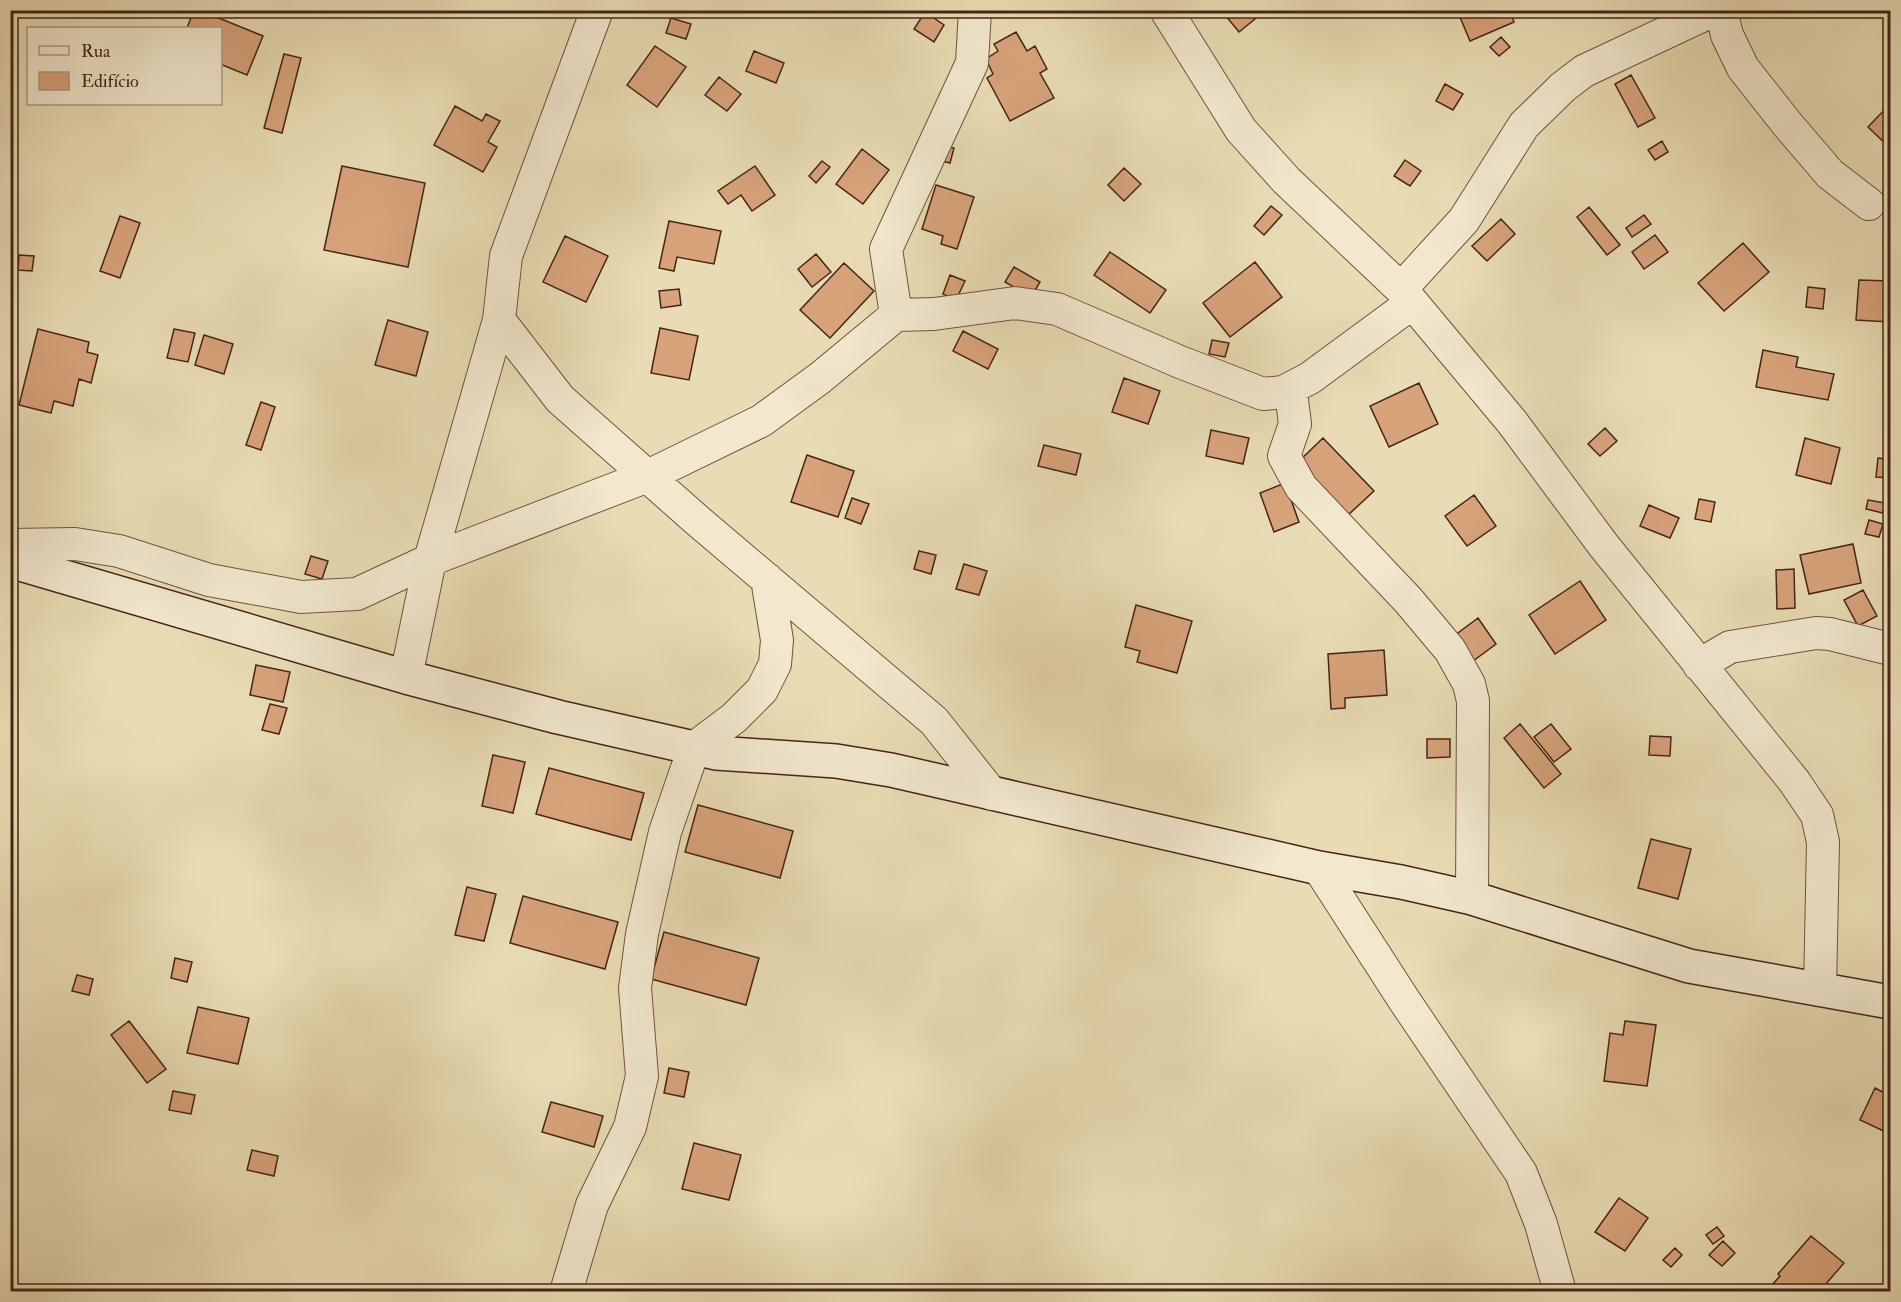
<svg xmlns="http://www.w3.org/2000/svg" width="1901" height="1302" font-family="'IM FELL Double Pica',serif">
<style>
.building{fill:#d8a37b;stroke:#472417;stroke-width:1.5}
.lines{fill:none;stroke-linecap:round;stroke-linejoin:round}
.street-casing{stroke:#70523e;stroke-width:34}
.secondary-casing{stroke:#472417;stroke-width:36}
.street{stroke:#f1e8ce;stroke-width:32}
.secondary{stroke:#f1e8ce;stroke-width:33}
</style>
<rect width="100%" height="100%" fill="#e9dcb4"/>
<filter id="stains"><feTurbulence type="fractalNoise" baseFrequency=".00333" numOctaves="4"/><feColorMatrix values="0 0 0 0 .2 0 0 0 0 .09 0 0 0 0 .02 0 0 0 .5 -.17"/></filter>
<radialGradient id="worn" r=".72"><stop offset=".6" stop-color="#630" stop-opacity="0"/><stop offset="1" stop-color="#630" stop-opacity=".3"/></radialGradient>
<path class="building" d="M 194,10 L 199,10 L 263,36 L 247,75 L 220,64 L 220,28 L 187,28 Z
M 1221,10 L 1266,10 L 1239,32 Z
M 1457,10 L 1509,10 L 1514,22 L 1470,41 Z
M 925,12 L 944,25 L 934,42 L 914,29 Z
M 671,18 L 691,24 L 686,39 L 666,33 Z
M 1016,32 L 1027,51 L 1035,46 L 1047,69 L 1040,73 L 1054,98 L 1010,121 L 987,78 L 993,74 L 986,59 L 998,51 L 994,44 Z
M 1501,37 L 1510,47 L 1499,56 L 1490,47 Z
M 655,46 L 686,67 L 657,107 L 627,85 Z
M 754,51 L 784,63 L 776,83 L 746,71 Z
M 284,54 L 301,58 L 282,133 L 264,128 Z
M 1631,75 L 1655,118 L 1638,127 L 1615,84 Z
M 719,77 L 741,94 L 727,111 L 705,95 Z
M 1445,84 L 1463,94 L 1453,110 L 1436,101 Z
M 1890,104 L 1890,148 L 1868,127 Z
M 455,106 L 482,121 L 486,114 L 500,121 L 488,142 L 497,147 L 483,172 L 434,145 Z
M 1662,141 L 1668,152 L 1655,160 L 1648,150 Z
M 941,145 L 954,148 L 950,163 L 938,160 Z
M 862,149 L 889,170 L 863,204 L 836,184 Z
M 1405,160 L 1421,171 L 1410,186 L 1394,176 Z
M 822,161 L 830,167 L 816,183 L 809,176 Z
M 342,166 L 425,183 L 408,267 L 324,250 Z
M 755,166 L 775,195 L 752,211 L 741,195 L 728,204 L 718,191 Z
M 1124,168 L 1141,184 L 1124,201 L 1108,185 Z
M 936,185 L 974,197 L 957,249 L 941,244 L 943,236 L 922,229 Z
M 1271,206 L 1282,215 L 1264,235 L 1254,226 Z
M 1589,207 L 1620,245 L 1607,255 L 1577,217 Z
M 1644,215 L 1651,224 L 1632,237 L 1626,228 Z
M 120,216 L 140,223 L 120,278 L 100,271 Z
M 1501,219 L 1515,234 L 1487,261 L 1472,246 Z
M 669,221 L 721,231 L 714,264 L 677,257 L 674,271 L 659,268 Z
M 1655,235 L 1668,252 L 1644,269 L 1632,252 Z
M 565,236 L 608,256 L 586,302 L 543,282 Z
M 1743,243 L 1769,272 L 1724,311 L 1698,283 Z
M 1110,252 L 1166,290 L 1150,313 L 1094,275 Z
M 816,254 L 831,272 L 812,287 L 798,269 Z
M 19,255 L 34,256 L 32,271 L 18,270 Z
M 1255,262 L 1282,297 L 1230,337 L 1203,303 Z
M 844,263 L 874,291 L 830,338 L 800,310 Z
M 1014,267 L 1040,282 L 1031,297 L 1005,282 Z
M 950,275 L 965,281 L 956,300 L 943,294 Z
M 1859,280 L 1890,281 L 1890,322 L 1856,320 Z
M 1808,287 L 1825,289 L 1823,309 L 1806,307 Z
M 679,289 L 681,305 L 661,308 L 659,291 Z
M 388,320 L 428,332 L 416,376 L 375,365 Z
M 660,328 L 698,336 L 689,380 L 651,373 Z
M 38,329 L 89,342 L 87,352 L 98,355 L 91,383 L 79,379 L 73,406 L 54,401 L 51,413 L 19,405 Z
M 174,329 L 195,333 L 188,362 L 167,358 Z
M 963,331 L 998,349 L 988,369 L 953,351 Z
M 204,335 L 233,344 L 224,374 L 195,365 Z
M 1212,340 L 1229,343 L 1225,357 L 1209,354 Z
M 1763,350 L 1798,357 L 1796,367 L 1834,374 L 1828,400 L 1756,387 Z
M 1124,378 L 1160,391 L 1148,424 L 1112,412 Z
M 1419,383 L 1438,424 L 1389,447 L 1370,406 Z
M 261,402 L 275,407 L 261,450 L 246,445 Z
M 1605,428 L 1617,441 L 1600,456 L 1588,444 Z
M 1211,430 L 1249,438 L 1243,464 L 1206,456 Z
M 1323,438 L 1374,491 L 1347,516 L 1296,464 Z
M 1805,438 L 1840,448 L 1831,484 L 1796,475 Z
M 1044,445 L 1081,454 L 1076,475 L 1038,466 Z
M 807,455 L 854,471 L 838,517 L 791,502 Z
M 1878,458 L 1890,460 L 1890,478 L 1876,477 Z
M 1285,483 L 1299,522 L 1274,532 L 1260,493 Z
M 1474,495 L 1496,526 L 1467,546 L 1445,516 Z
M 852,498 L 869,504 L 861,524 L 845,518 Z
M 1699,499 L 1715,502 L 1711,522 L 1695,519 Z
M 1868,500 L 1885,503 L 1883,513 L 1866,509 Z
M 1649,505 L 1679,518 L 1670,538 L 1640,526 Z
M 1869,520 L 1883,524 L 1879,537 L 1865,534 Z
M 1853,544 L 1861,583 L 1809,594 L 1800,555 Z
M 919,551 L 936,555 L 931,574 L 914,569 Z
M 311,556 L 328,561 L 322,579 L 305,574 Z
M 964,564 L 987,571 L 979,595 L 956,589 Z
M 1794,569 L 1795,608 L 1777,609 L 1776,570 Z
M 1580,581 L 1606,620 L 1555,654 L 1529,615 Z
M 1863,590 L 1877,616 L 1858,626 L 1844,600 Z
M 1136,605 L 1192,621 L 1177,673 L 1137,662 L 1140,651 L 1125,647 Z
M 1478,618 L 1496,644 L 1469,664 L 1450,639 Z
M 1384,650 L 1387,695 L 1345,698 L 1345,708 L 1331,709 L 1328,654 Z
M 256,665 L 290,672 L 283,702 L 250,695 Z
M 270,704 L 287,708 L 279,734 L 262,730 Z
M 1520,724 L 1561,774 L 1544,788 L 1504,738 Z
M 1551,724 L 1571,749 L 1554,762 L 1534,737 Z
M 1650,736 L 1671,737 L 1670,756 L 1649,755 Z
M 1427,739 L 1450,739 L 1450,757 L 1427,758 Z
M 493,755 L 525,762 L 513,813 L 482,806 Z
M 549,768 L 644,793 L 631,840 L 536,814 Z
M 698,805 L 793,831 L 780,878 L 685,852 Z
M 1651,839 L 1691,849 L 1678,899 L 1638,888 Z
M 467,887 L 496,894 L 484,941 L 455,935 Z
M 523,896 L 618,922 L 605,969 L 510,943 Z
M 664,932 L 759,958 L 746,1005 L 651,979 Z
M 175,958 L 192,962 L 187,982 L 171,978 Z
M 77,975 L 93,979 L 89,995 L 72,991 Z
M 198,1007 L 249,1018 L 238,1064 L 187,1053 Z
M 129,1021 L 166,1069 L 147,1083 L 111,1035 Z
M 1625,1021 L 1656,1025 L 1647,1086 L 1604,1081 L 1610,1033 L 1623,1035 Z
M 669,1068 L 689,1072 L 684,1097 L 664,1093 Z
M 1875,1088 L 1890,1096 L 1890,1134 L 1860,1120 Z
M 173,1091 L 195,1095 L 191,1114 L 169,1110 Z
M 551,1102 L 603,1116 L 594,1147 L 542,1132 Z
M 694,1143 L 741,1155 L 729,1200 L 682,1189 Z
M 252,1150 L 278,1156 L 274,1176 L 247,1170 Z
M 1619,1198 L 1648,1218 L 1625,1251 L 1595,1232 Z
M 1717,1227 L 1724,1236 L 1713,1244 L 1706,1235 Z
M 1811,1236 L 1844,1263 L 1819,1292 L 1801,1292 L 1798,1288 L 1795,1292 L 1780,1292 L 1772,1285 L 1780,1276 L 1778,1274 Z
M 1723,1241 L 1735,1253 L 1722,1266 L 1709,1255 Z
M 1675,1248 L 1682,1255 L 1671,1267 L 1663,1260 Z"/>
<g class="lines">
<g class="street-casing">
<path id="street" d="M 1166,10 L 1241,130 L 1286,180 L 1401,289 L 1512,422 L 1604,546 L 1794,781 L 1817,815 L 1823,842 L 1820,990
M 1721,10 L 1727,35 L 1743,68 L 1788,125 L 1830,174 L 1869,204
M 1401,289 L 1464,220 L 1524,125 L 1563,87 L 1584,71 L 1714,10
M 896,315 L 886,249 L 972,63 L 975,10
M 499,320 L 560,399 L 698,521 L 934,721 L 992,794
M 1283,392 L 1292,400 L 1295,424 L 1284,456 L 1301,487 L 1408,600 L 1450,650 L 1469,684 L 1473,701 L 1472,898
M 10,545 L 75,544 L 119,551 L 209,580 L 301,597 L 357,594 L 430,560 L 648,476 L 761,421 L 820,378 L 896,315 L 934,314 L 1015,303 L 1057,309 L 1180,362 L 1263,394 L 1283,392 L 1310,378 L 1412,303
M 1699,665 L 1730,647 L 1816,633 L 1830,634 L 1890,649
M 406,677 L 430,560 L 499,320 L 506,256 L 597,10
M 1319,868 L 1404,1000 L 1521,1173 L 1541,1224 L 1560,1292
M 566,1292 L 592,1205 L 630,1127 L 642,1076 L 635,988 L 642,934 L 665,832 L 694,748 L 734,718 L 762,690 L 775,664 L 777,640 L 767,579"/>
</g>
<g class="secondary-casing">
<path id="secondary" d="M 10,561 L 406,677 L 558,717 L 716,753 L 836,761 L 891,770 L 1319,868 L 1401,882 L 1472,898 L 1689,966 L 1890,1002"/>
</g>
<use href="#street" class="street"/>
<use href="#secondary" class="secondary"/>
</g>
<rect width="1901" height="1302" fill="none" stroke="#e9dcb4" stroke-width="36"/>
<rect x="12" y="12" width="1877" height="1278" fill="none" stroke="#472417" stroke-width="3"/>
<rect x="18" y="18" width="1865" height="1266" fill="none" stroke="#472417" stroke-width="1.5"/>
<rect x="27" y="27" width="195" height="78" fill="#f1e8ce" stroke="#ad9a85" stroke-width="1.5"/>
<rect x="39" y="46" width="30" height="9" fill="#f1e8ce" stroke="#ad9a85" stroke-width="1.5"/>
<text x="81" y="57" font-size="18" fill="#472417">Rua</text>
<rect x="39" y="72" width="30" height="18" fill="#d8a37b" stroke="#ad9a85" stroke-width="1.5"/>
<text x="81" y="87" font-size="18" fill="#472417">Edifício</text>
<rect width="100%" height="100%" filter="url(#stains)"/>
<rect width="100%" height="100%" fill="url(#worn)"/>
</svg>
